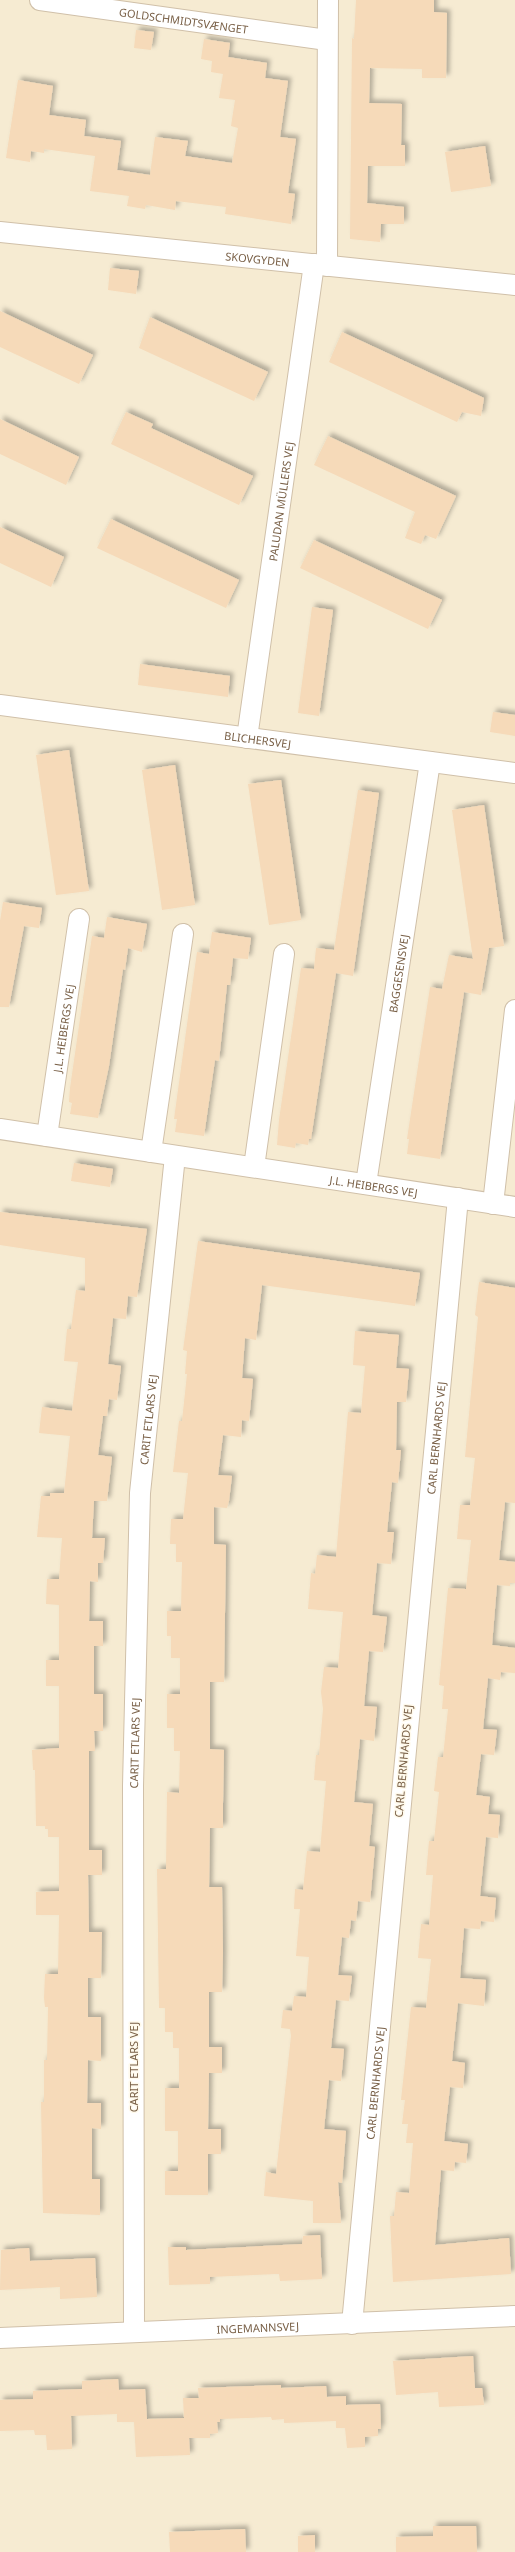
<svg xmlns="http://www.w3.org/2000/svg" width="515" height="2552" font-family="'Noto Sans',sans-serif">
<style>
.residential{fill:#f6ebd2}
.building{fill:#f6dab9;filter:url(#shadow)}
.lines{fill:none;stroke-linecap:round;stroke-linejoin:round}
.street-casing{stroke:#d0c0a9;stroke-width:22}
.street{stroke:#fff;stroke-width:20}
.labels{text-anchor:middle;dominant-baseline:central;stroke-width:3;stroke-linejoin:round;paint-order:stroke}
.street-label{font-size:11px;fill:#796047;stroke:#fffaec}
</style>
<defs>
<filter id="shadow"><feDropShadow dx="3.5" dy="-3.5" stdDeviation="2" flood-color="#0004"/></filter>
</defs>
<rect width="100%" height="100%" fill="#fef8e4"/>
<path class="residential" d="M 0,0 L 515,0 L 515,2552 L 0,2552 Z"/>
<path class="building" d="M 356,0 L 434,0 L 434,12 L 447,13 L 446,78 L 422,78 L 422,69 L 370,68 L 369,103 L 402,104 L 401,145 L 405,145 L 405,166 L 368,166 L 367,203 L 404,207 L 404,224 L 381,224 L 380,242 L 350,239 L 352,38 L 354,39 Z
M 136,30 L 154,32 L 151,50 L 134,48 Z
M 204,39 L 230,43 L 228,57 L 267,63 L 265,78 L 288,81 L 280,137 L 296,139 L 288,193 L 295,194 L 291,224 L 225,214 L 226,207 L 176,201 L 175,210 L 146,205 L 145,209 L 127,206 L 129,196 L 90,191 L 95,156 L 44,149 L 44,153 L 31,151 L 30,162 L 6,158 L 18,80 L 53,86 L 49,115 L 86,120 L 84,136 L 121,141 L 117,170 L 150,175 L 155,137 L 188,141 L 185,156 L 232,163 L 238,128 L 231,126 L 235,100 L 219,98 L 223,74 L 211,72 L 212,61 L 201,59 Z
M 485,146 L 491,186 L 451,192 L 445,152 Z
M 110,268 L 139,271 L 136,294 L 108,290 Z
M 0,311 L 93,355 L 79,384 L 0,347 Z
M 150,317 L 268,372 L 254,401 L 139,348 Z
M 342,332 L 484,398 L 481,416 L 462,412 L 457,422 L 329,362 Z
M 126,412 L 153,424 L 151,428 L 253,476 L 239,505 L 111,444 Z
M 0,419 L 79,457 L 66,485 L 0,454 Z
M 328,436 L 456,496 L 436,539 L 425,535 L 421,544 L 405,538 L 415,512 L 314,465 Z
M 111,519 L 239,580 L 226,608 L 97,548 Z
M 0,527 L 64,557 L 51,587 L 0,563 Z
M 314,540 L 442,600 L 428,629 L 300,568 Z
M 312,607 L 333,610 L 319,716 L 298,713 Z
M 140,664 L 230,676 L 228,697 L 138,685 Z
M 493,712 L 515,715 L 515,736 L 490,732 Z
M 69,750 L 89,891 L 56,895 L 36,755 Z
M 175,765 L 195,905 L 162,910 L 142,770 Z
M 281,780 L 301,920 L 269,925 L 248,784 Z
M 358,790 L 379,793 L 353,976 L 336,973 L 311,1139 L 309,1139 L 308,1145 L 296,1143 L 295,1148 L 277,1145 L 279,1120 L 301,968 L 314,969 L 316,948 L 334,950 Z
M 484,805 L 504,946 L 489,948 L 481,995 L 464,992 L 440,1159 L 407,1154 L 409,1139 L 407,1139 L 430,987 L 442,989 L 449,955 L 473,959 L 452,810 Z
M 3,902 L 42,908 L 39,928 L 24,926 L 9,1007 L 0,1007 L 0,921 Z
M 107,917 L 147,924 L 142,952 L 128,948 L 125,970 L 123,969 L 109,1066 L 98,1118 L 70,1114 L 72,1103 L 69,1102 L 70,1088 L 92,936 L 104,938 Z
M 212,932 L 251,938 L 248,959 L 233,958 L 230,985 L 227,985 L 219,1061 L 215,1060 L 204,1136 L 175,1132 L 177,1119 L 174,1119 L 197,952 L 209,954 Z
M 74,1163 L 113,1169 L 110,1187 L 71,1181 Z
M 0,1212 L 147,1229 L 137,1297 L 128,1296 L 126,1319 L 113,1318 L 108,1364 L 121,1366 L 117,1400 L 109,1399 L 107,1416 L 103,1416 L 98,1455 L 112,1457 L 107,1501 L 94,1501 L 92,1538 L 105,1538 L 103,1563 L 98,1563 L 98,1582 L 90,1581 L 89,1621 L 103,1621 L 103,1646 L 94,1646 L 94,1694 L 103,1694 L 103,1731 L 94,1731 L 95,1751 L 89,1751 L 89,1850 L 102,1850 L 102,1875 L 88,1875 L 89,1932 L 102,1932 L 101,1978 L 88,1978 L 88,2017 L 101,2017 L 101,2061 L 88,2060 L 87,2103 L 101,2103 L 101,2129 L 92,2128 L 92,2179 L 100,2179 L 100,2215 L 43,2213 L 41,2102 L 44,2102 L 44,2060 L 47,2060 L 48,2007 L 45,2007 L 44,1998 L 45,1974 L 58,1974 L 59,1915 L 36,1915 L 36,1892 L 59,1891 L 59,1837 L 48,1837 L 48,1829 L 45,1829 L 45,1826 L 36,1826 L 35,1770 L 33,1770 L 32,1750 L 59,1748 L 59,1686 L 46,1686 L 46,1660 L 59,1660 L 59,1605 L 46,1604 L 47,1579 L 59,1579 L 62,1538 L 37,1537 L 41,1496 L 50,1496 L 50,1493 L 64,1493 L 70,1436 L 39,1433 L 42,1407 L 72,1411 L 78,1362 L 64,1361 L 67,1329 L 71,1329 L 76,1290 L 85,1291 L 85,1258 L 0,1245 Z
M 198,1241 L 420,1273 L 415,1306 L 262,1285 L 256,1340 L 245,1338 L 242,1378 L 253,1379 L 249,1421 L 242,1420 L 241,1437 L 223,1435 L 218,1475 L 232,1476 L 229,1501 L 227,1508 L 214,1507 L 214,1544 L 226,1545 L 224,1682 L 210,1682 L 210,1749 L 224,1750 L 223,1803 L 223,1828 L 210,1828 L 209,1887 L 222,1887 L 223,1952 L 222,1992 L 209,1992 L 209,2047 L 222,2047 L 222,2073 L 209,2073 L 208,2129 L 221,2129 L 221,2154 L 208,2154 L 208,2195 L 165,2195 L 165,2171 L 178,2171 L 178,2131 L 165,2131 L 165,2088 L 179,2088 L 179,2048 L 173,2048 L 173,2032 L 165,2032 L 165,2008 L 159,2008 L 157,1869 L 166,1869 L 167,1792 L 179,1793 L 180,1751 L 174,1751 L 174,1728 L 167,1728 L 167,1694 L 180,1694 L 180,1658 L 171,1658 L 171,1636 L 167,1636 L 167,1611 L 181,1611 L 182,1562 L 176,1562 L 176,1544 L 170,1544 L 171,1519 L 183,1519 L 188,1473 L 173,1472 L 179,1421 L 182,1421 L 187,1374 L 185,1374 L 187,1351 L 183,1350 Z
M 479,1282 L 515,1288 L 515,1503 L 505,1502 L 499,1560 L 515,1562 L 515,1583 L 510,1583 L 510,1586 L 497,1585 L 492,1645 L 515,1648 L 515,1673 L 501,1672 L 500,1680 L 488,1678 L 483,1729 L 497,1730 L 494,1755 L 481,1754 L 476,1795 L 490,1797 L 488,1814 L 500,1815 L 498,1838 L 486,1837 L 480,1896 L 496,1898 L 494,1922 L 481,1921 L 480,1929 L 464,1928 L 460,1978 L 486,1980 L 484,2006 L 458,2003 L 452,2061 L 465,2063 L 463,2088 L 450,2087 L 444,2141 L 468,2144 L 466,2163 L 455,2162 L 454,2171 L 441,2170 L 435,2245 L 509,2238 L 511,2274 L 393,2282 L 390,2216 L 394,2216 L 396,2192 L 409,2193 L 413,2143 L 406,2143 L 408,2124 L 402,2124 L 405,2100 L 401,2100 L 411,2007 L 426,2008 L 431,1959 L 418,1958 L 421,1924 L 429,1925 L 433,1875 L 426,1875 L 429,1841 L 434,1841 L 439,1792 L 434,1791 L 438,1757 L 443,1757 L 448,1709 L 442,1709 L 444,1686 L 439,1685 L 448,1588 L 466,1589 L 471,1540 L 457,1539 L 460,1505 L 470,1505 L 475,1458 L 465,1457 L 478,1317 L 475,1315 Z
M 355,1331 L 399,1335 L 396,1368 L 409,1369 L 406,1402 L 397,1402 L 396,1450 L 401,1450 L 398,1483 L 392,1482 L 387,1532 L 394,1532 L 391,1564 L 377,1563 L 372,1615 L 387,1617 L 383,1652 L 369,1651 L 364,1706 L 377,1707 L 374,1741 L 360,1739 L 354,1802 L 373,1804 L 369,1846 L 375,1847 L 370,1902 L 358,1901 L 356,1921 L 351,1920 L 349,1938 L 342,1937 L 338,1975 L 352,1976 L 349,2001 L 336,2000 L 331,2048 L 344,2049 L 341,2081 L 329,2080 L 324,2129 L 346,2131 L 342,2183 L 338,2182 L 341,2223 L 313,2223 L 313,2201 L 264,2196 L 266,2172 L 276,2174 L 287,2073 L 291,2036 L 290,2029 L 281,2028 L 283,2010 L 292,2011 L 294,1996 L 306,1997 L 309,1957 L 296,1956 L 300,1909 L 294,1909 L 295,1889 L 303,1890 L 307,1851 L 320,1852 L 326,1781 L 314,1780 L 316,1755 L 319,1755 L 323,1709 L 321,1692 L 324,1667 L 338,1668 L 343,1612 L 308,1609 L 311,1573 L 315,1574 L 317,1555 L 336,1557 L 348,1412 L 361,1413 L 365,1366 L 353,1365 Z
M 320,2235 L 322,2279 L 280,2281 L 279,2274 L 276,2274 L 210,2277 L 210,2284 L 169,2285 L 168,2247 L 186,2247 L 186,2250 L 302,2244 L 303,2236 Z
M 29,2248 L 30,2261 L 95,2258 L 97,2297 L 60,2299 L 60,2287 L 0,2290 L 1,2250 Z
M 473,2356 L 475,2388 L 482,2388 L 484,2405 L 439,2407 L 438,2392 L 396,2395 L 393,2361 Z
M 118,2379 L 119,2390 L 145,2389 L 147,2419 L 184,2418 L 183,2398 L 199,2398 L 198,2388 L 281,2385 L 281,2388 L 326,2386 L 327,2397 L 346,2396 L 346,2405 L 380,2404 L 381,2429 L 378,2429 L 378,2436 L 365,2437 L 365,2447 L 347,2448 L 345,2428 L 336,2428 L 336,2421 L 284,2423 L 284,2419 L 272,2420 L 271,2417 L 220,2419 L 220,2422 L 217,2422 L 218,2433 L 210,2434 L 210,2438 L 189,2438 L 190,2455 L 136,2457 L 134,2422 L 117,2422 L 117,2414 L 71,2416 L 72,2449 L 47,2450 L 46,2435 L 35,2435 L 34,2430 L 0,2431 L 0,2400 L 33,2399 L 33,2391 L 82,2389 L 82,2381 Z
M 433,2526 L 476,2526 L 477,2552 L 396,2552 L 396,2537 L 433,2536 Z
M 245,2529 L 246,2552 L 170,2552 L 169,2532 Z
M 315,2535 L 315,2552 L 298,2552 L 298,2536 Z"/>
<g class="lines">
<g class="street-casing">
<g id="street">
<path id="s1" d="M 40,0 L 327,40"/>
<path id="s2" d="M 0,232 L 515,285"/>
<path d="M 327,266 L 328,0"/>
<path id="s3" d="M 0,705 L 515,773"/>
<path id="s4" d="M 247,738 L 314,264"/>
<path id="s5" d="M 0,1129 L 515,1207"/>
<path id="s6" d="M 47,1136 L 79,919"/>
<path d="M 151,1152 L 183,934"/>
<path d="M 254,1167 L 284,954"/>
<path id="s7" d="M 366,1184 L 430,762"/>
<path d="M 493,1204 L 515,1010"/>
<path id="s8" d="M 352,2324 L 458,1198"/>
<path id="s9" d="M 134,2331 L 133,1786 L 140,1493 L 175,1156"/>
<path id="s10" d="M 0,2338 L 515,2316"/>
</g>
</g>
<use href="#street" class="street"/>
</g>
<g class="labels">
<g class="street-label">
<text stroke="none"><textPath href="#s1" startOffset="145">GOLDSCHMIDTSVÆNGET</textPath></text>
<text stroke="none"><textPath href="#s2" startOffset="259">SKOVGYDEN</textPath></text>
<text stroke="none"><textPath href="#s4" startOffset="239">PALUDAN MÜLLERS VEJ</textPath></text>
<text stroke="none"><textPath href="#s3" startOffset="260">BLICHERSVEJ</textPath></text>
<text stroke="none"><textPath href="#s7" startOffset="213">BAGGESENSVEJ</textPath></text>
<text stroke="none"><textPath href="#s6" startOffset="109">J.L. HEIBERGS VEJ</textPath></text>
<text stroke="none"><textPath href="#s5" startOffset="378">J.L. HEIBERGS VEJ</textPath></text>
<text stroke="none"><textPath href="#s9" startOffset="912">CARIT ETLARS VEJ</textPath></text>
<text stroke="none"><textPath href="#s8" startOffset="890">CARL BERNHARDS VEJ</textPath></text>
<text stroke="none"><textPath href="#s9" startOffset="588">CARIT ETLARS VEJ</textPath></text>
<text transform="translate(403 1761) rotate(-85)">CARL BERNHARDS VEJ</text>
<text transform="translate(133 2067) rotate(-90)">CARIT ETLARS VEJ</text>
<text stroke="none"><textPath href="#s8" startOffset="242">CARL BERNHARDS VEJ</textPath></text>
<text stroke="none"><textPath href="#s10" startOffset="258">INGEMANNSVEJ</textPath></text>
</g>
</g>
</svg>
